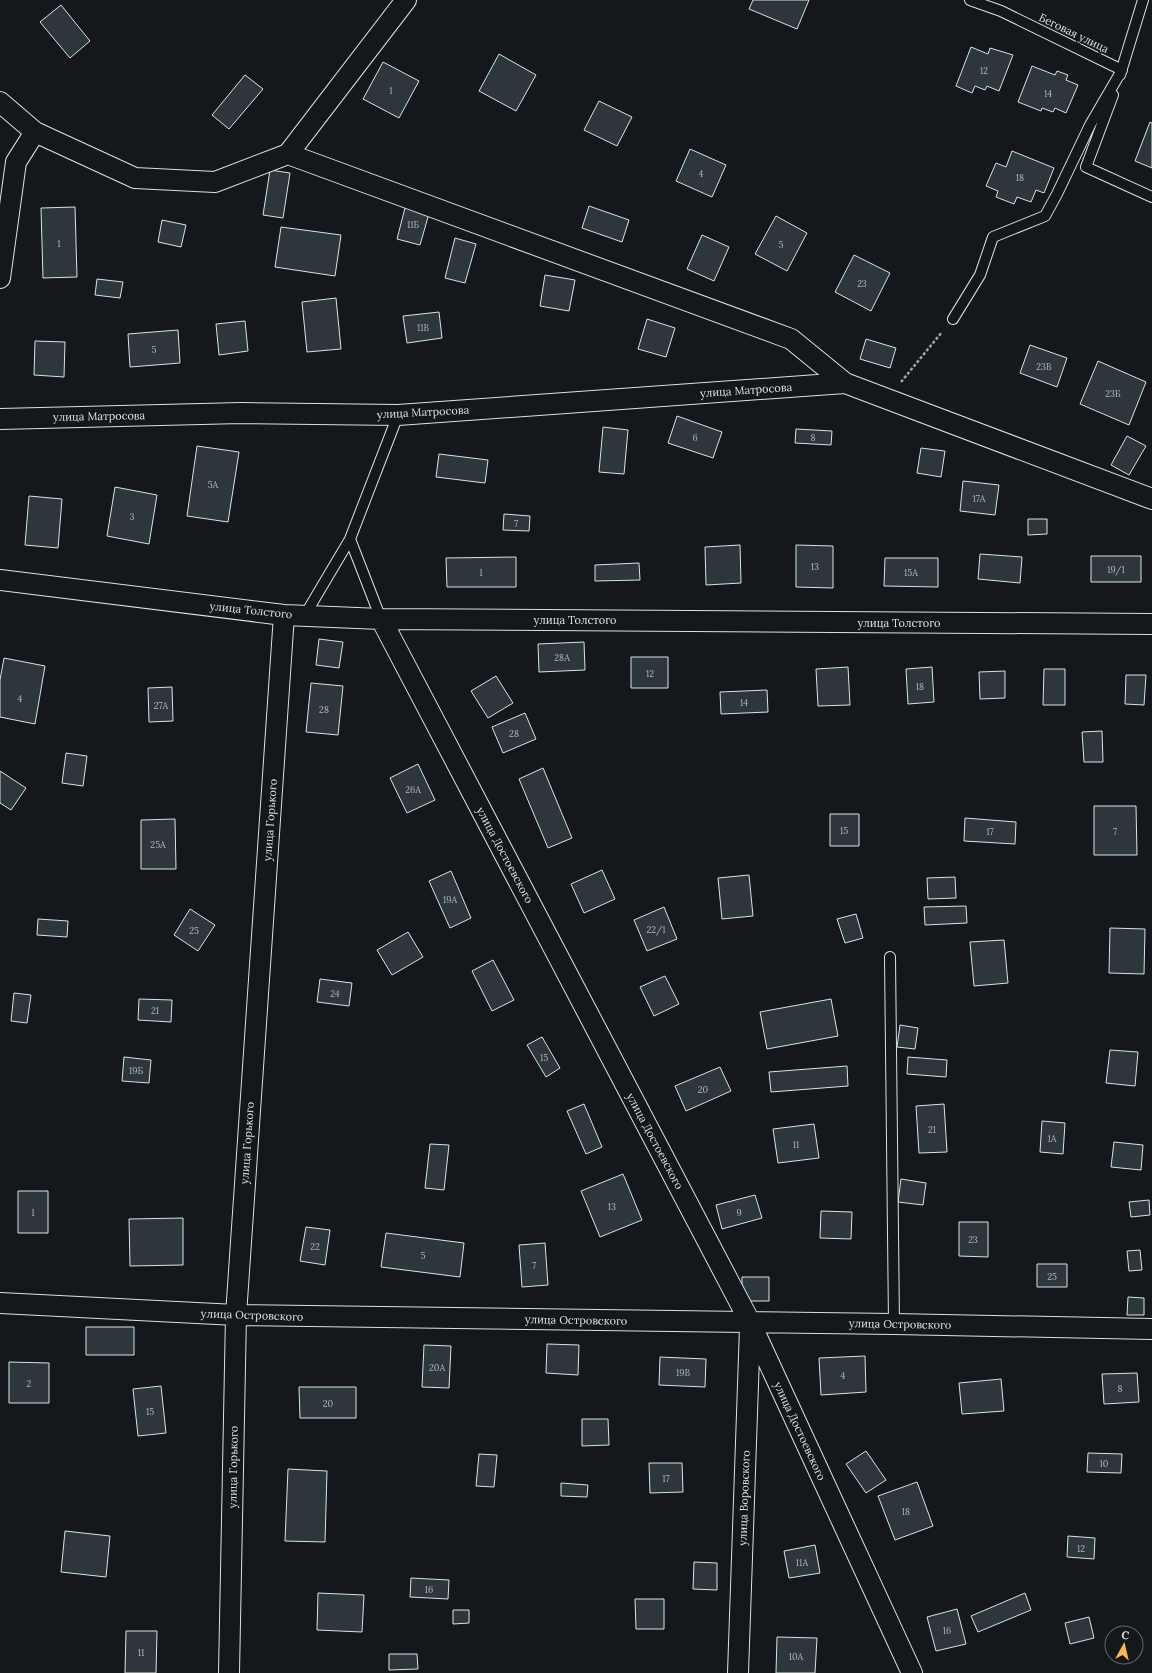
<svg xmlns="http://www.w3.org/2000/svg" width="1152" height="1673" font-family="Lora,serif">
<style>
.building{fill:#2c363c;stroke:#d8e6dc}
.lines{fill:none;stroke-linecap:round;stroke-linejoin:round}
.lane-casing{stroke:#d8e6dc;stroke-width:12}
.street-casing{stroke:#d8e6dc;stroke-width:22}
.path{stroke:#9da8a2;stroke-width:2.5;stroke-dasharray:3 2;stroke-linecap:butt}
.lane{stroke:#14181c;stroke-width:10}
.street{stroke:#14181c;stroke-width:20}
.labels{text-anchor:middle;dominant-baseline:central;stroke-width:3;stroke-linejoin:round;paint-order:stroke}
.number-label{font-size:9px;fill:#adbab4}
.street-label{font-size:11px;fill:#d8e6dc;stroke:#14181c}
</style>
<rect width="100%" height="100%" fill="#14181c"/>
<path class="building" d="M 753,0 L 809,0 L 797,29 L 749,9 Z
M 61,5 L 90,41 L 70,58 L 40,22 Z
M 971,47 L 988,54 L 990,48 L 1013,55 L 999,91 L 987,86 L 985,90 L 975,86 L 972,93 L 956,86 Z
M 499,54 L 536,75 L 516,111 L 479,91 Z
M 383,62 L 419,81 L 399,118 L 363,99 Z
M 1032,66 L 1055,75 L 1057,71 L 1068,75 L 1066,80 L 1078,85 L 1066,113 L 1055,108 L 1053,112 L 1042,108 L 1041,111 L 1018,102 Z
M 245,75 L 263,89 L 229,129 L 212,115 Z
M 599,101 L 632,117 L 617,146 L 584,130 Z
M 1150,122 L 1152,123 L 1152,168 L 1135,161 Z
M 690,149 L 726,165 L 712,197 L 676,181 Z
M 1012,151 L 1054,168 L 1044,193 L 1036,190 L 1031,202 L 1017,197 L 1014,204 L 996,197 L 998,191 L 986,186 L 996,163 L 1006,167 Z
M 270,170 L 290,173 L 283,218 L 263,215 Z
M 406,204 L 430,210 L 420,245 L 397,239 Z
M 589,206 L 629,220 L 622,242 L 582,228 Z
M 75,207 L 77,277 L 43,278 L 41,208 Z
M 776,216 L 807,233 L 787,271 L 755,254 Z
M 162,220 L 186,225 L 181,247 L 158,242 Z
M 281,227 L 341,235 L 335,276 L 275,267 Z
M 702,235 L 729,247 L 714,281 L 687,269 Z
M 455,238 L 476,244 L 465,283 L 445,278 Z
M 854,255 L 890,273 L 871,311 L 835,292 Z
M 545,275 L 575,280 L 569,311 L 540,306 Z
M 97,279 L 123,282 L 120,298 L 95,295 Z
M 336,298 L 341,349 L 307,352 L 302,302 Z
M 439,312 L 442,338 L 407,343 L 403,316 Z
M 647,319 L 675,328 L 666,357 L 638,349 Z
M 245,321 L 248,351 L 219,355 L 216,324 Z
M 178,330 L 180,363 L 130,367 L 128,334 Z
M 866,339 L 896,348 L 890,368 L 860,359 Z
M 35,341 L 65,342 L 64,377 L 34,375 Z
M 1030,345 L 1067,358 L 1057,387 L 1020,373 Z
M 1098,361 L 1146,382 L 1129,425 L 1080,404 Z
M 677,416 L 722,432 L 713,458 L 668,443 Z
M 603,427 L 628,430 L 624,474 L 599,472 Z
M 796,429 L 832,431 L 831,445 L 795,443 Z
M 1127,436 L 1146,446 L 1129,475 L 1111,465 Z
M 197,446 L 239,452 L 228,522 L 187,516 Z
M 921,448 L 945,451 L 941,477 L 917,473 Z
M 439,454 L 488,460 L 485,483 L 436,477 Z
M 963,481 L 999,485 L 995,515 L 960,511 Z
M 115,487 L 157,495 L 149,544 L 107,536 Z
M 29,496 L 62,499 L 58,548 L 25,545 Z
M 504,514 L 530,516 L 529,531 L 503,530 Z
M 1028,519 L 1047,519 L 1047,534 L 1028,535 Z
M 740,545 L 741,583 L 706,585 L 705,547 Z
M 796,545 L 833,546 L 833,588 L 796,587 Z
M 980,554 L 1022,557 L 1020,583 L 978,579 Z
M 1091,556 L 1141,556 L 1141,582 L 1091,582 Z
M 516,557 L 516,587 L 447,587 L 446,558 Z
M 885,558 L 938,558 L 938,587 L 884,586 Z
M 639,563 L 640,580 L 595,581 L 595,565 Z
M 319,639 L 343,642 L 339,668 L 316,665 Z
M 584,642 L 585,670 L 539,672 L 538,644 Z
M 631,657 L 668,657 L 668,688 L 631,688 Z
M 4,658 L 45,666 L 35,724 L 0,717 L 0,680 Z
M 848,667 L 850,705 L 818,706 L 816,669 Z
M 932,667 L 934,702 L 908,704 L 906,669 Z
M 1044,669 L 1065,669 L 1065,705 L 1043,705 Z
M 1005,671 L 1005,698 L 980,699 L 979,672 Z
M 1126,675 L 1146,675 L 1144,705 L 1125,704 Z
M 496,676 L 513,703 L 488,718 L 471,691 Z
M 311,683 L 343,686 L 338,735 L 306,732 Z
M 172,687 L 173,721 L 149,722 L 148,688 Z
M 767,690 L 768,712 L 721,714 L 720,692 Z
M 525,713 L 536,739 L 503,753 L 492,727 Z
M 1102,731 L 1103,762 L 1084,762 L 1082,732 Z
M 66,753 L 87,756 L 83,786 L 62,783 Z
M 418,764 L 435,800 L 407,813 L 390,778 Z
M 543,768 L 572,838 L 548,848 L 519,779 Z
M 0,771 L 26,788 L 11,810 L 0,803 Z
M 1094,806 L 1136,806 L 1137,855 L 1094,855 Z
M 830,814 L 859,814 L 859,846 L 830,846 Z
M 965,818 L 1016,822 L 1015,844 L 964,841 Z
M 175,819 L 176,869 L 141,869 L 141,820 Z
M 602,870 L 615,899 L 584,913 L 571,884 Z
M 451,871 L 471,918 L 450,928 L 429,881 Z
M 749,875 L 753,916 L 722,919 L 718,878 Z
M 955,877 L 956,898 L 928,899 L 927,878 Z
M 966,906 L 967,923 L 925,925 L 924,907 Z
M 664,907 L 677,939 L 647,951 L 634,920 Z
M 190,909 L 215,925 L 198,951 L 174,935 Z
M 856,914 L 863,938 L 845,943 L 837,919 Z
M 38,919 L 68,921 L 67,937 L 37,935 Z
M 1110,928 L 1145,929 L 1144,974 L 1109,973 Z
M 408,932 L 423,957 L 392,975 L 377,950 Z
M 1004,940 L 1008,983 L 974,986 L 970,942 Z
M 493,960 L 514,1000 L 492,1011 L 472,971 Z
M 665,976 L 679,1004 L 654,1016 L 640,987 Z
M 320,979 L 352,983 L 349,1006 L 317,1002 Z
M 14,993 L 31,995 L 27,1023 L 11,1021 Z
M 139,999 L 172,1000 L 171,1022 L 138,1020 Z
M 831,999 L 838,1036 L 767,1049 L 760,1012 Z
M 900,1025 L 918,1028 L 915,1049 L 897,1047 Z
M 542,1037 L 560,1068 L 546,1077 L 527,1045 Z
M 1110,1050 L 1138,1052 L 1135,1086 L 1106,1083 Z
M 124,1057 L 151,1060 L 149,1083 L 122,1081 Z
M 908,1057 L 947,1060 L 946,1077 L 907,1074 Z
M 847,1066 L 848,1086 L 771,1092 L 769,1072 Z
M 720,1067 L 731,1091 L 686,1111 L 675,1086 Z
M 584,1104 L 602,1147 L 586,1154 L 567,1111 Z
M 944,1104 L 947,1152 L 919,1153 L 916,1106 Z
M 1042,1121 L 1065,1123 L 1063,1154 L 1040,1152 Z
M 814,1124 L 819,1158 L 778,1163 L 773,1129 Z
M 1114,1142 L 1143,1145 L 1141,1170 L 1111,1167 Z
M 430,1144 L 449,1145 L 444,1190 L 425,1188 Z
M 623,1174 L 642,1220 L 600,1237 L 581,1191 Z
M 901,1179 L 926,1183 L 923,1205 L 898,1202 Z
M 18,1191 L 48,1191 L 48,1233 L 18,1233 Z
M 755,1195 L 762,1218 L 722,1229 L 716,1205 Z
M 1149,1200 L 1150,1215 L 1131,1217 L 1129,1202 Z
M 821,1211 L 852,1212 L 851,1239 L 820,1238 Z
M 183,1218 L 183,1265 L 130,1266 L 129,1219 Z
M 959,1222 L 988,1222 L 988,1257 L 959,1256 Z
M 306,1227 L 330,1230 L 325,1265 L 300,1261 Z
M 386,1233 L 464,1243 L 460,1277 L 381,1267 Z
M 545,1243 L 548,1285 L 522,1287 L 519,1245 Z
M 1140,1250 L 1142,1270 L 1129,1271 L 1127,1251 Z
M 1037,1264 L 1067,1264 L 1067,1287 L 1037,1287 Z
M 742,1277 L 769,1277 L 769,1301 L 742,1301 Z
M 1128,1297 L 1144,1298 L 1144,1315 L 1127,1315 Z
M 86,1327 L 134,1327 L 134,1355 L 86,1355 Z
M 547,1344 L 579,1345 L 578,1375 L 546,1373 Z
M 424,1345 L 451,1346 L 449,1388 L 422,1387 Z
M 865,1356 L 866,1392 L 821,1395 L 819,1358 Z
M 660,1357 L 706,1359 L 705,1387 L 659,1385 Z
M 9,1362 L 49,1363 L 49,1403 L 9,1403 Z
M 1137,1373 L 1139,1402 L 1104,1404 L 1102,1374 Z
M 1001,1379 L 1004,1411 L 962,1414 L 959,1383 Z
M 161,1386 L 166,1433 L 138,1436 L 133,1389 Z
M 299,1387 L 356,1387 L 356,1418 L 300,1418 Z
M 582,1419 L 608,1419 L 609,1445 L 582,1446 Z
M 866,1451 L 886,1480 L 866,1493 L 846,1464 Z
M 1088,1453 L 1122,1454 L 1121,1473 L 1087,1472 Z
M 479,1454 L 497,1455 L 494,1487 L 476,1486 Z
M 649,1463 L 682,1463 L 683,1492 L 650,1493 Z
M 288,1469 L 327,1471 L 325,1542 L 285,1541 Z
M 917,1482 L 933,1526 L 895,1540 L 878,1496 Z
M 561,1483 L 588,1485 L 587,1497 L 561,1496 Z
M 65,1531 L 110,1536 L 106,1577 L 61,1572 Z
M 1068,1536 L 1095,1538 L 1094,1559 L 1067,1557 Z
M 815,1545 L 820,1573 L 789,1578 L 784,1551 Z
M 694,1562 L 717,1563 L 717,1590 L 693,1589 Z
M 411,1578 L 449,1580 L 448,1599 L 410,1597 Z
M 318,1593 L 364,1595 L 362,1632 L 317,1630 Z
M 1025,1593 L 1031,1610 L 978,1632 L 971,1616 Z
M 635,1599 L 664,1599 L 664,1629 L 636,1629 Z
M 957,1609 L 966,1644 L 936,1651 L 927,1617 Z
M 453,1610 L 469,1610 L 469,1623 L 453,1624 Z
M 1089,1617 L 1094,1638 L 1070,1644 L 1065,1623 Z
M 126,1631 L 157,1631 L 156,1673 L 125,1673 Z
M 777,1637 L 817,1638 L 815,1673 L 776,1673 Z
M 389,1654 L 417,1654 L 418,1669 L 389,1670 Z"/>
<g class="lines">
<g class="lane-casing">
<path id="lane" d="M 970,0 L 1001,11 L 1122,70
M 1120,75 L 1143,0
M 1113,95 L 1086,167 L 1152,197
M 953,319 L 980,275 L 993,237 L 1045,216 L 1057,194 L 1090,125 L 1122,70
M 305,615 L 350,539
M 381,619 L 350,539 L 398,415
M 890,957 L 894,1324"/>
</g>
<g class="street-casing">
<path id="street" d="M 0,102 L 35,132 L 135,178 L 215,182 L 288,154 L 406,0
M 288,154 L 791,339 L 845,383 L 1152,499
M 0,278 L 16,162 L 35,132
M 0,419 L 241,413 L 398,415 L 845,383
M 0,580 L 284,615 L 381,619 L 1152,624
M 381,619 L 750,1322 L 912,1673
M 0,1303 L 236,1315 L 894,1324 L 1152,1329
M 229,1673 L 236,1315 L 284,615
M 738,1673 L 750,1327"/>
</g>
<path class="path" d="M 901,382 L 942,332"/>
<use href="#lane" class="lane"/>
<use href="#street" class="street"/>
</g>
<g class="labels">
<g class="number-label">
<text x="984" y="70">12</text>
<text x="391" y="90">1</text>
<text x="1048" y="93">14</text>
<text x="701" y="173">4</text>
<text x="1020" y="177">18</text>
<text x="413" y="224">11Б</text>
<text x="59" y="243">1</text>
<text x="781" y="244">5</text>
<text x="862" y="283">23</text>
<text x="423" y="327">11В</text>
<text x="154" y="349">5</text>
<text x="1044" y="366">23В</text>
<text x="1113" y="393">23Б</text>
<text x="695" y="437">6</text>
<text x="813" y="437">8</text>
<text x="213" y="484">5А</text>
<text x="979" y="498">17А</text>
<text x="132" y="516">3</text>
<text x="516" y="523">7</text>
<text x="815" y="566">13</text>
<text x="1116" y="569">19/1</text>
<text x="481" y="572">1</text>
<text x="911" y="572">15А</text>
<text x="562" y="657">28А</text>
<text x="650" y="673">12</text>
<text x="920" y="686">18</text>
<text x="20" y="698">4</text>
<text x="744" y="702">14</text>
<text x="161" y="705">27А</text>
<text x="324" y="709">28</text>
<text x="514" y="733">28</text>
<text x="413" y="789">26А</text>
<text x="844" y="830">15</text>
<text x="990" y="831">17</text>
<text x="1115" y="831">7</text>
<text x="158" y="844">25А</text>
<text x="450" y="899">19А</text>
<text x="656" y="929">22/1</text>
<text x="194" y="930">25</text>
<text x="335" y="993">24</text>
<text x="155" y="1010">21</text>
<text x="544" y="1057">15</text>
<text x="136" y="1070">19Б</text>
<text x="703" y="1089">20</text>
<text x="932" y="1129">21</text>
<text x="1052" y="1138">1А</text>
<text x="796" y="1144">11</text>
<text x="612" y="1206">13</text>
<text x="33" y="1212">1</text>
<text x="739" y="1212">9</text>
<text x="973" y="1239">23</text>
<text x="315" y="1246">22</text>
<text x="423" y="1255">5</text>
<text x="534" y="1265">7</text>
<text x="1052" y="1276">25</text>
<text x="437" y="1367">20А</text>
<text x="683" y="1372">19В</text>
<text x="843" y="1375">4</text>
<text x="29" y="1383">2</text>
<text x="1120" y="1388">8</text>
<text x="328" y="1403">20</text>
<text x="150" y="1411">15</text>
<text x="1104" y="1463">10</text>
<text x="666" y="1478">17</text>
<text x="906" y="1511">18</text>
<text x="1081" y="1548">12</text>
<text x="802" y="1562">11А</text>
<text x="429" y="1589">16</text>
<text x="947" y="1630">16</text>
<text x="141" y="1652">11</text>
<text x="796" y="1656">10А</text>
</g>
<g class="street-label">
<text transform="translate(1074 33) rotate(26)">Беговая улица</text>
<text transform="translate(746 390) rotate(-4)">улица Матросова</text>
<text transform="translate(423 412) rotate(-3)">улица Матросова</text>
<text transform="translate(99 416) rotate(-1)">улица Матросова</text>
<text transform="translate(251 610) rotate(6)">улица Толстого</text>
<text x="575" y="620">улица Толстого</text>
<text x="899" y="623">улица Толстого</text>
<text transform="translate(270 820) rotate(-86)">улица Горького</text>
<text transform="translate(505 855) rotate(62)">улица Достоевского</text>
<text transform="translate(655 1141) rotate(62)">улица Достоевского</text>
<text transform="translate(247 1143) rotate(-86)">улица Горького</text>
<text transform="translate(252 1315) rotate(2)">улица Островского</text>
<text transform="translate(576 1320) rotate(1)">улица Островского</text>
<text transform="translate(900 1324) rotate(1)">улица Островского</text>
<text transform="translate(800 1431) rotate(65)">улица Достоевского</text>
<text transform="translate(233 1467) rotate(-89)">улица Горького</text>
<text transform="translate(744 1498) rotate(-88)">улица Воровского</text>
</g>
</g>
<g transform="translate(1124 1645) rotate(8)"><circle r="19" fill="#14181c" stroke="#626a69"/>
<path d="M0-3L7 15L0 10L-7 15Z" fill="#ffb74d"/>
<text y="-6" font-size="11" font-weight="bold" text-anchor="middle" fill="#d8e6dc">С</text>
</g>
</svg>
